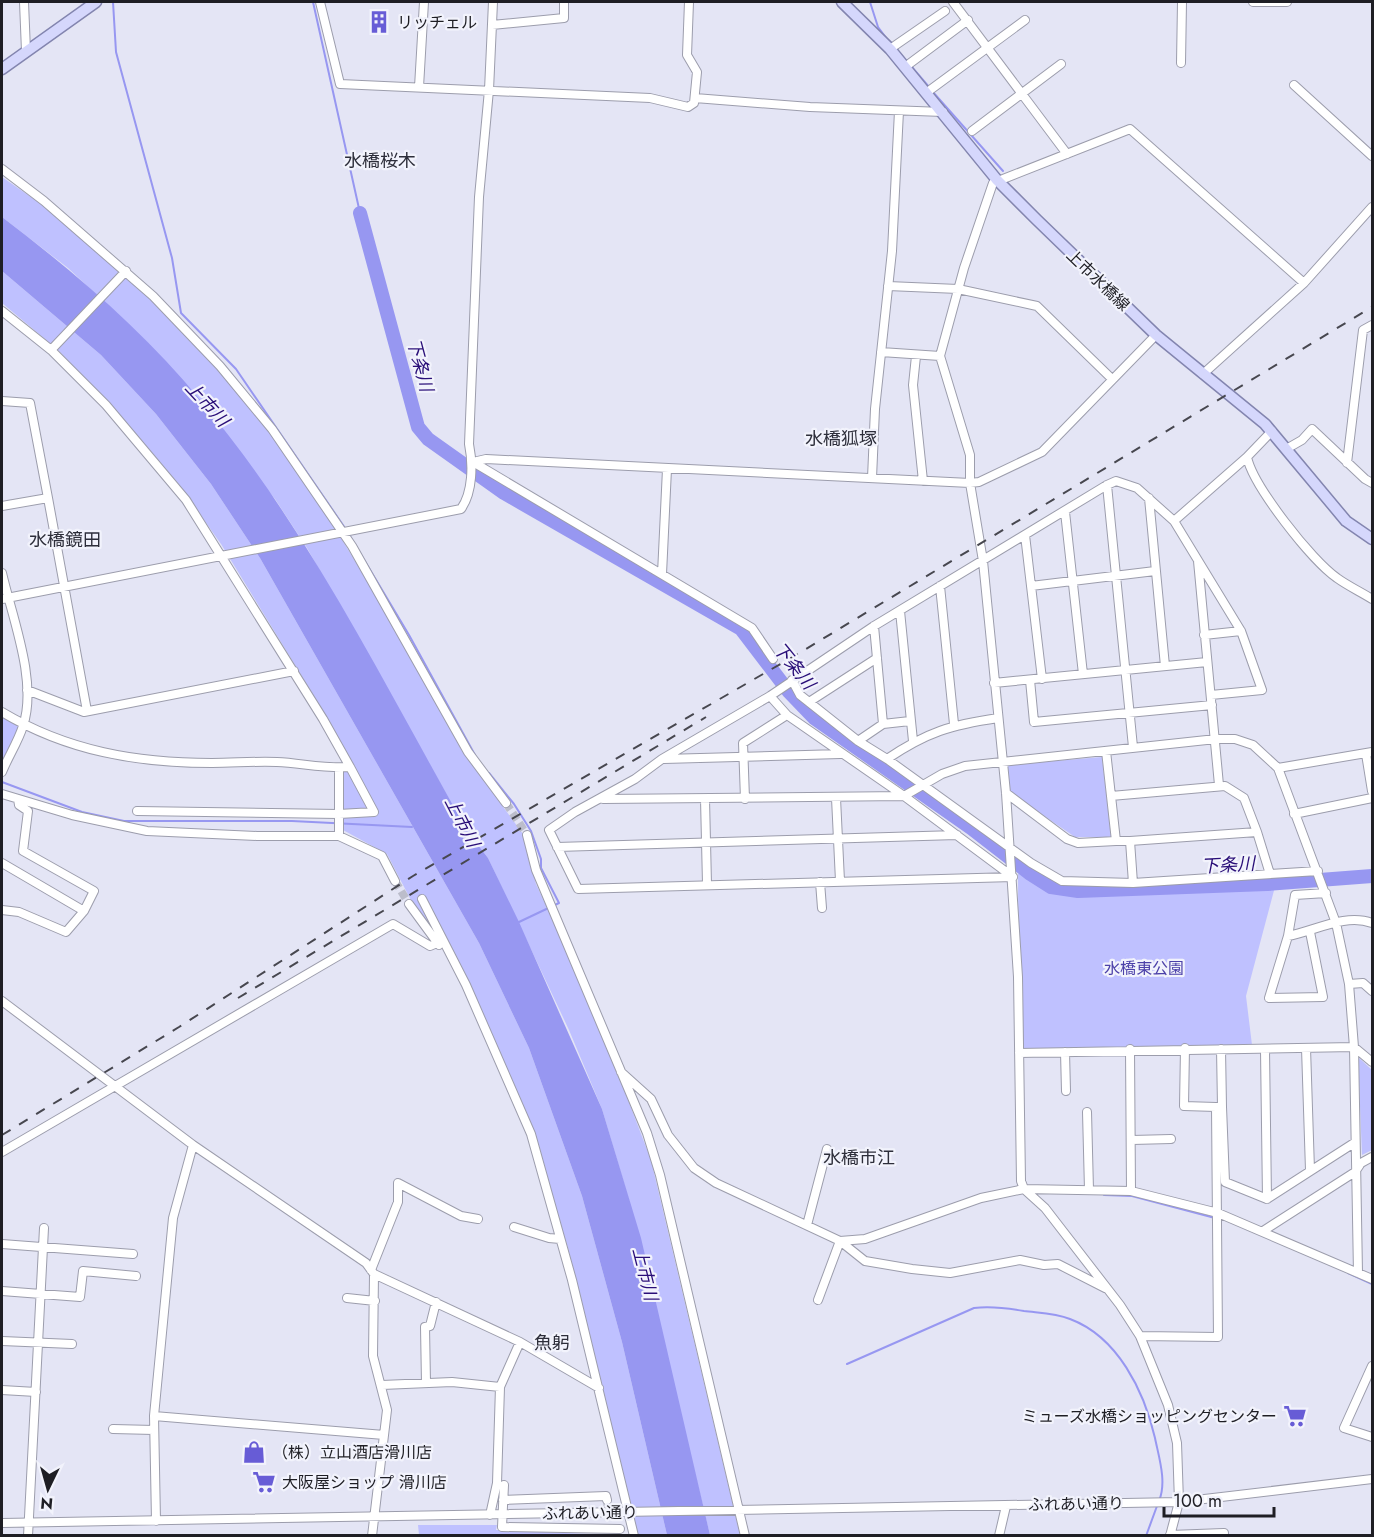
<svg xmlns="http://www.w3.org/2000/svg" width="1374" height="1537" font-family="Jost,'Noto Sans JP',sans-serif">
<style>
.green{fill:#bfc1ff}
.water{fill:#9797f1}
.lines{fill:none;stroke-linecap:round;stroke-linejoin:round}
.stream{stroke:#9797f1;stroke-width:2}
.river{stroke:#9797f1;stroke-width:14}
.minor-tunnel{stroke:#bcbdcb;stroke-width:8;stroke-dasharray:8 4;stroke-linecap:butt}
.minor-casing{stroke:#9c9dac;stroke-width:10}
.major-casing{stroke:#8385af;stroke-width:13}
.minor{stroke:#fff;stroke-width:8}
.major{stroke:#d5d7fc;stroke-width:10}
.rail{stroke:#47474f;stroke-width:2;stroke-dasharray:10 10;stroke-linecap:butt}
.labels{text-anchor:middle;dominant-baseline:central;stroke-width:4.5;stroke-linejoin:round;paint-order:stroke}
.poi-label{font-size:16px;fill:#1e1e24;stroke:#f2f3fc;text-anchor:start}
.street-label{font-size:16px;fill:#1e1e24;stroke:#f2f3fc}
.park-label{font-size:16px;fill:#4c41a9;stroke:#f2f3fc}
.neighbourhood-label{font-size:18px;fill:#2d2e3a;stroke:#f2f3fc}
.water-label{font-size:18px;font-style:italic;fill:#290e78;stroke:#f2f3fc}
</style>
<rect width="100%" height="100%" fill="#e4e5f5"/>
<path class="green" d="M 2,177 L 38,202 L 132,281 L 222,374 L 265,424 L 332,523 L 398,632 L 462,751 L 523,834 L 536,884 L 588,995 L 651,1160 L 740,1535 L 710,1535 L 629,1200 L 602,1109 L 569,1030 L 488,858 L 468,832 L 307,548 L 275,499 L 147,342 L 68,268 L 2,217 Z
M 2,271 L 101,355 L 156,414 L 211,484 L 260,558 L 479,943 L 529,1048 L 582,1196 L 622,1342 L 667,1535 L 638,1535 L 568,1248 L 528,1119 L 488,1024 L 454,955 L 416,910 L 387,854 L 343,830 L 342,761 L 312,693 L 221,544 L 177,482 L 125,421 L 58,350 L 2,303 Z
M 2,714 L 20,726 L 2,765 Z
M 1102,757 L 1111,837 L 1075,837 L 1009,792 L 1008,765 Z
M 1029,873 L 1051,887 L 1078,891 L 1276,883 L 1246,996 L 1252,1045 L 1019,1053 L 1018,874 Z
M 1358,1057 L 1372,1070 L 1372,1150 L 1362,1155 Z
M 418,1525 L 497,1525 L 496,1530 L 589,1534 L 419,1535 Z"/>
<path class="water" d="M 2,217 C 73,271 144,331 201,401 C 310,531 385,686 468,832 L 488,858 L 519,922 L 602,1109 L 641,1238 L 710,1535 L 667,1535 L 622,1342 L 582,1196 L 529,1048 L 479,943 L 260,558 L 211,484 L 156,414 L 101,355 L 2,271 Z"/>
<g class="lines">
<path class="stream" d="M 113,2 L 116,52 L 172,258 L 181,313 L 236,369 L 345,528
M 313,2 L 360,213
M 870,2 L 878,27 L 887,39
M 911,66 L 929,87
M 932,91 L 1003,171
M 348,533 L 409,635 L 475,755
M 489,773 L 514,804 L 531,831 L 541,859 L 541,868 L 559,903 L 519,922
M 2,782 L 82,812 L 124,821 L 292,821 L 412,827
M 1104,1195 L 1132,1196 L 1215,1218
M 1348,1273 L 1372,1284
M 847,1364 L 974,1308 C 991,1306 1007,1308 1024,1311 C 1040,1313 1055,1313 1070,1319 C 1118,1337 1144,1391 1155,1438 C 1159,1458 1167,1482 1159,1501
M 1146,1536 L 1157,1506"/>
<path class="river" d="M 360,213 L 418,427 L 428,439 L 504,493 L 741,629 L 789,692 L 814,718 L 971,828 L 1029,873 L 1051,887 L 1078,891 L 1267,884 L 1372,876"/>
<path class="minor-tunnel" d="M 506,803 L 527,835
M 395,881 L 409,904
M 607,1500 L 609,1522"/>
<g class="minor-casing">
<path id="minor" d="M 24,2 L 26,51
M 320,2 L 340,84 L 650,98 L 688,107 L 694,103 L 697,72 L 687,55 L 689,2
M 953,2 L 1067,154
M 1253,2 L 1287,2
M 492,25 L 564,18 L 564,2
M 890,49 L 945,11
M 1181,63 L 1182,2
M 905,67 L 968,20
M 1294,85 L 1372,156
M 419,87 L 424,2
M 926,93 L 1025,20
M 695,98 L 810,107 L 943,112
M 972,131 L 1061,64
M 2,169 L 44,201 L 153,296 L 220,366 L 272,429 L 352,546 L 468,752 L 506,803
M 888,286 L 958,289 L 1037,306 L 1112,379
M 2,311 L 51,350 L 106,405 L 186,500 L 323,719 L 350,767 C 325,769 301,763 277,762 C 255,761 234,763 212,763 C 137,763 67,751 2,712
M 51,350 L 126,271
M 881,352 L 940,356
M 916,356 L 913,385 L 923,481
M 1203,374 L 1304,283 L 1372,207
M 2,401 L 30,403 L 48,498 L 2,506
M 1272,431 L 1247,457 C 1253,486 1312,561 1337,578 C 1348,586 1361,592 1372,599
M 1288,448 L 1302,440 L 1312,429 L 1365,479 L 1372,483
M 473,462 L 486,459 L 970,483 L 979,482 L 1042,452 L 1156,335
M 473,462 L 752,628 L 773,659
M 1347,463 L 1363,330 L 1372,325
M 872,478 L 875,409 L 892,251 L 899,111
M 1107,485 L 1133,747
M 48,498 L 87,711
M 1149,498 L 1165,666
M 1065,512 L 1083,674
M 1174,521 L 1247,457
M 1025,535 L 1042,679
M 1198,561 L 1219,785
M 2,573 C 12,617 38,682 23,726 C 18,742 8,757 2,772
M 662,574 L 667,469
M 940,586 L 954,724
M 1031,586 L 1155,571
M 2,599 L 461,509 C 473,492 473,464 469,444 L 479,197 L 489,90 L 493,2
M 900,611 L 913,741
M 874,626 L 883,724
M 1204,635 L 1241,631
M 792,680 L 800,695 L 858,741 L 887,759 L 1031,863 L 1062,881 L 1133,883 L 1318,871
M 1030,680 L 1034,722 L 1212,705
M 994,683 L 1207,662
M 27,690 L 84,712 L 294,671
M 770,696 L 787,715 L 904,796 L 1013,877
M 809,702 L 877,658
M 858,741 L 883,724 L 910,721
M 1106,751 L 1116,841 L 1130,841 L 1133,883
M 1366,754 L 1372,791
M 664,759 L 840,754
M 887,759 C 927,732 951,725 998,718
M 1278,768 L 1372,752
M 1006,793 L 1067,839 L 1078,843 L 1116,841
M 2,794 L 72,815 L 147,831 L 257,836 L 339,836 L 382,856 L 395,881
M 1111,796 L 1225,786 L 1244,798 L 1257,832
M 836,798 L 840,881
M 603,799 L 904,796 L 942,774 L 965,766 L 1216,739 L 1235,739 L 1253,745 L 1278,768 L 1336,923 L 1349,984 L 1354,1047 L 1358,1273
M 705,799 L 707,884
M 745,799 L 743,743 L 787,715
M 137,811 L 339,814 L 339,768
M 1294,814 L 1372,798
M 527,835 L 536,870 L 647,1133 L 660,1175 L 745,1536
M 339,836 L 339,814 L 374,812 L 350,767
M 1130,841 L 1257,832 L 1270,874
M 557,847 L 957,835
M 2,863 L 84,911
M 1013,877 L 578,889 L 549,830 L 575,812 L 635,779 L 662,759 L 770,696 L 874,626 L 1107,485 L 1116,481 L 1137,488 L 1174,521 L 1241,631 L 1262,690 L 1211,695
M 820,882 L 822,908
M 1326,893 L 1295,895 L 1288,936 C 1315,931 1345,913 1372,923
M 422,899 L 466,985 L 531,1134 L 572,1280 L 634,1536
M 409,904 L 439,945
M 2,910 L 19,912 L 66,932 L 84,911 L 94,891 L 23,851 L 28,811 L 19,805 L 18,799
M 1288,936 L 1269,998 L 1323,997 L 1310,932
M 1349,984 L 1363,983 L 1372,991
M 2,1001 L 193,1145 L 366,1263 L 374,1274 L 373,1356 L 387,1410 L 372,1536
M 1185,1048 L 1184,1106 L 1216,1107
M 1306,1048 L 1310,1170
M 1130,1049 L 1131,1191
M 1265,1050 L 1267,1199
M 1065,1052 L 1066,1091
M 1019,1053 L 1354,1047 L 1372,1062
M 621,1072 L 651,1099 L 668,1135 L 694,1168 L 716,1183 L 840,1241 L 865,1239 L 981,1198 L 1024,1189 L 1131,1191 L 1218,1213 L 1372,1279
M 1222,1107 L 1225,1182 L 1267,1199
M 1087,1112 L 1089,1190
M 1132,1140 L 1171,1139
M 2,1152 L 393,924 L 430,946 L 437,943
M 1267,1199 L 1354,1143
M 807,1225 L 827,1149
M 514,1227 L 549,1238 L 560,1239
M 1263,1231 L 1355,1172 L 1361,1163 L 1372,1157
M 2,1244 L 133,1254
M 371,1270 L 398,1202 L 398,1183 L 461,1216 L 478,1219
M 374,1274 L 520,1342 L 599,1388
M 2,1291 L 80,1297 L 83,1271 L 136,1276
M 347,1298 L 375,1301
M 818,1300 L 840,1241 L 865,1261 L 912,1269 L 950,1273 L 1020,1260 L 1044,1265 L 1058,1264 L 1105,1288
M 1140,1336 L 1218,1337 L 1216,1107 L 1222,1107 L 1221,1049
M 2,1341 L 72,1344
M 1372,1366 L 1344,1428 L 1372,1437
M 426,1383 L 425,1327 L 430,1326 L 436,1302
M 382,1385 L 452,1382 L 500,1387 L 520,1342
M 2,1390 L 36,1392
M 154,1416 L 384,1435
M 113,1429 L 154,1430
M 504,1485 L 502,1527 L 620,1529
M 503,1500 L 606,1496 L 607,1500
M 490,1515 L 497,1483 L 500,1387
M 156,1521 L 154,1416 L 173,1218 L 193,1145
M 2,1523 L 1179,1502 L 1372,1479
M 1170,1535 L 1224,1533
M 28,1536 L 44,1228
M 999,1536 L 1006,1506
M 1170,1536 L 1179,1502 L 1177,1443 L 1168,1405 L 1140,1336 L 1120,1305 L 1045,1208 L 1024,1189 L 1021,1181 L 1018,977 L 1006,793 L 983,561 L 970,483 L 970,455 L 940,356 L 964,268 L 993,183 L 1130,129 L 1304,283"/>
</g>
<g class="major-casing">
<path id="major" d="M 842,2 L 890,49 L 997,180 L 1037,220 L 1156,335 L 1265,424 L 1346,521 L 1372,539
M 2,69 L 96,2"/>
</g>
<use href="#minor" class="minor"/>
<use href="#major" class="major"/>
<path class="rail" d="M 238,998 L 706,717
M 2,1135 L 179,1027 L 413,876 L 796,655 L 1372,307"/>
</g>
<defs>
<g id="building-bare" transform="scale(1.8)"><path d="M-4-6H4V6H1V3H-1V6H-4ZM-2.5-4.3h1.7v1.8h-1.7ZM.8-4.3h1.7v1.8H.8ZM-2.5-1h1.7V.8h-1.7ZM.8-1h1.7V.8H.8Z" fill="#675cd6" stroke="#f2f3fc" stroke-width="2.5" paint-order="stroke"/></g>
<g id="supermarket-bare" transform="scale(1.8)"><path d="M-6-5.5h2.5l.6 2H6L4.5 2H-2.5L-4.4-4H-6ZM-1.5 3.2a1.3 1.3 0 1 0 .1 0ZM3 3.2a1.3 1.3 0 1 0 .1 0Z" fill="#675cd6" stroke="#f2f3fc" stroke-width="2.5" paint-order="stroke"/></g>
<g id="shop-bare" transform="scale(1.8)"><path d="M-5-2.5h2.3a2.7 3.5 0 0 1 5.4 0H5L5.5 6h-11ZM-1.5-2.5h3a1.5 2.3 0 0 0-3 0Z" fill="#675cd6" stroke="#f2f3fc" stroke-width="2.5" paint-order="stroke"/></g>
</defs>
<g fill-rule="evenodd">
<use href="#building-bare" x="379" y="22"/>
<use href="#supermarket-bare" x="1295" y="1416"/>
<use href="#shop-bare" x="254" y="1452"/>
<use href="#supermarket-bare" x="264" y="1482"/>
</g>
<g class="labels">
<g class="poi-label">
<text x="397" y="22">リッチェル</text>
<text x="1277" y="1416" text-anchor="end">ミューズ水橋ショッピングセンター</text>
<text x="272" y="1452">（株）立山酒店滑川店</text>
<text x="282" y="1482">大阪屋ショップ 滑川店</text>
</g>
<g class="street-label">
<text transform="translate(1098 280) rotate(44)">上市水橋線</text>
<text transform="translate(1076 1504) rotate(-1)">ふれあい通り</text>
<text transform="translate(590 1513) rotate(-1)">ふれあい通り</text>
</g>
<g class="park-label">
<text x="1144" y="968">水橋東公園</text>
</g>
<g class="neighbourhood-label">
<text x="380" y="161">水橋桜木</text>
<text x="841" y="439">水橋狐塚</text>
<text x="65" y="540">水橋鏡田</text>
<text x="859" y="1158">水橋市江</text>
<text x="552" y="1343">魚躬</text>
</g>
<g class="water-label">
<text transform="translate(420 365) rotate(75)">下条川</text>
<text transform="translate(207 404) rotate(47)">上市川</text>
<text transform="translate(794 666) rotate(51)">下条川</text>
<text transform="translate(462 822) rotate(63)">上市川</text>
<text transform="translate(1228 865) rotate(-3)">下条川</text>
<text transform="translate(645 1274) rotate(76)">上市川</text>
</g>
</g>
<rect width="1374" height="1537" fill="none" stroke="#1e1e24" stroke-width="6"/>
<g transform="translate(48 1489) rotate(185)" stroke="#f2f3fc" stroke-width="4.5" paint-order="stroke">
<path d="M0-4.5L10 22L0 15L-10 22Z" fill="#1e1e24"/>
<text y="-9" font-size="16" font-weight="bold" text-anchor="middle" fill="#1e1e24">N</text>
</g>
<path d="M1164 1507v9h110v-9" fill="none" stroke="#1e1e24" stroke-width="3"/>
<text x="1173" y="1507" font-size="18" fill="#1e1e24" stroke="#f2f3fc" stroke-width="4.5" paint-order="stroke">100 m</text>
</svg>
